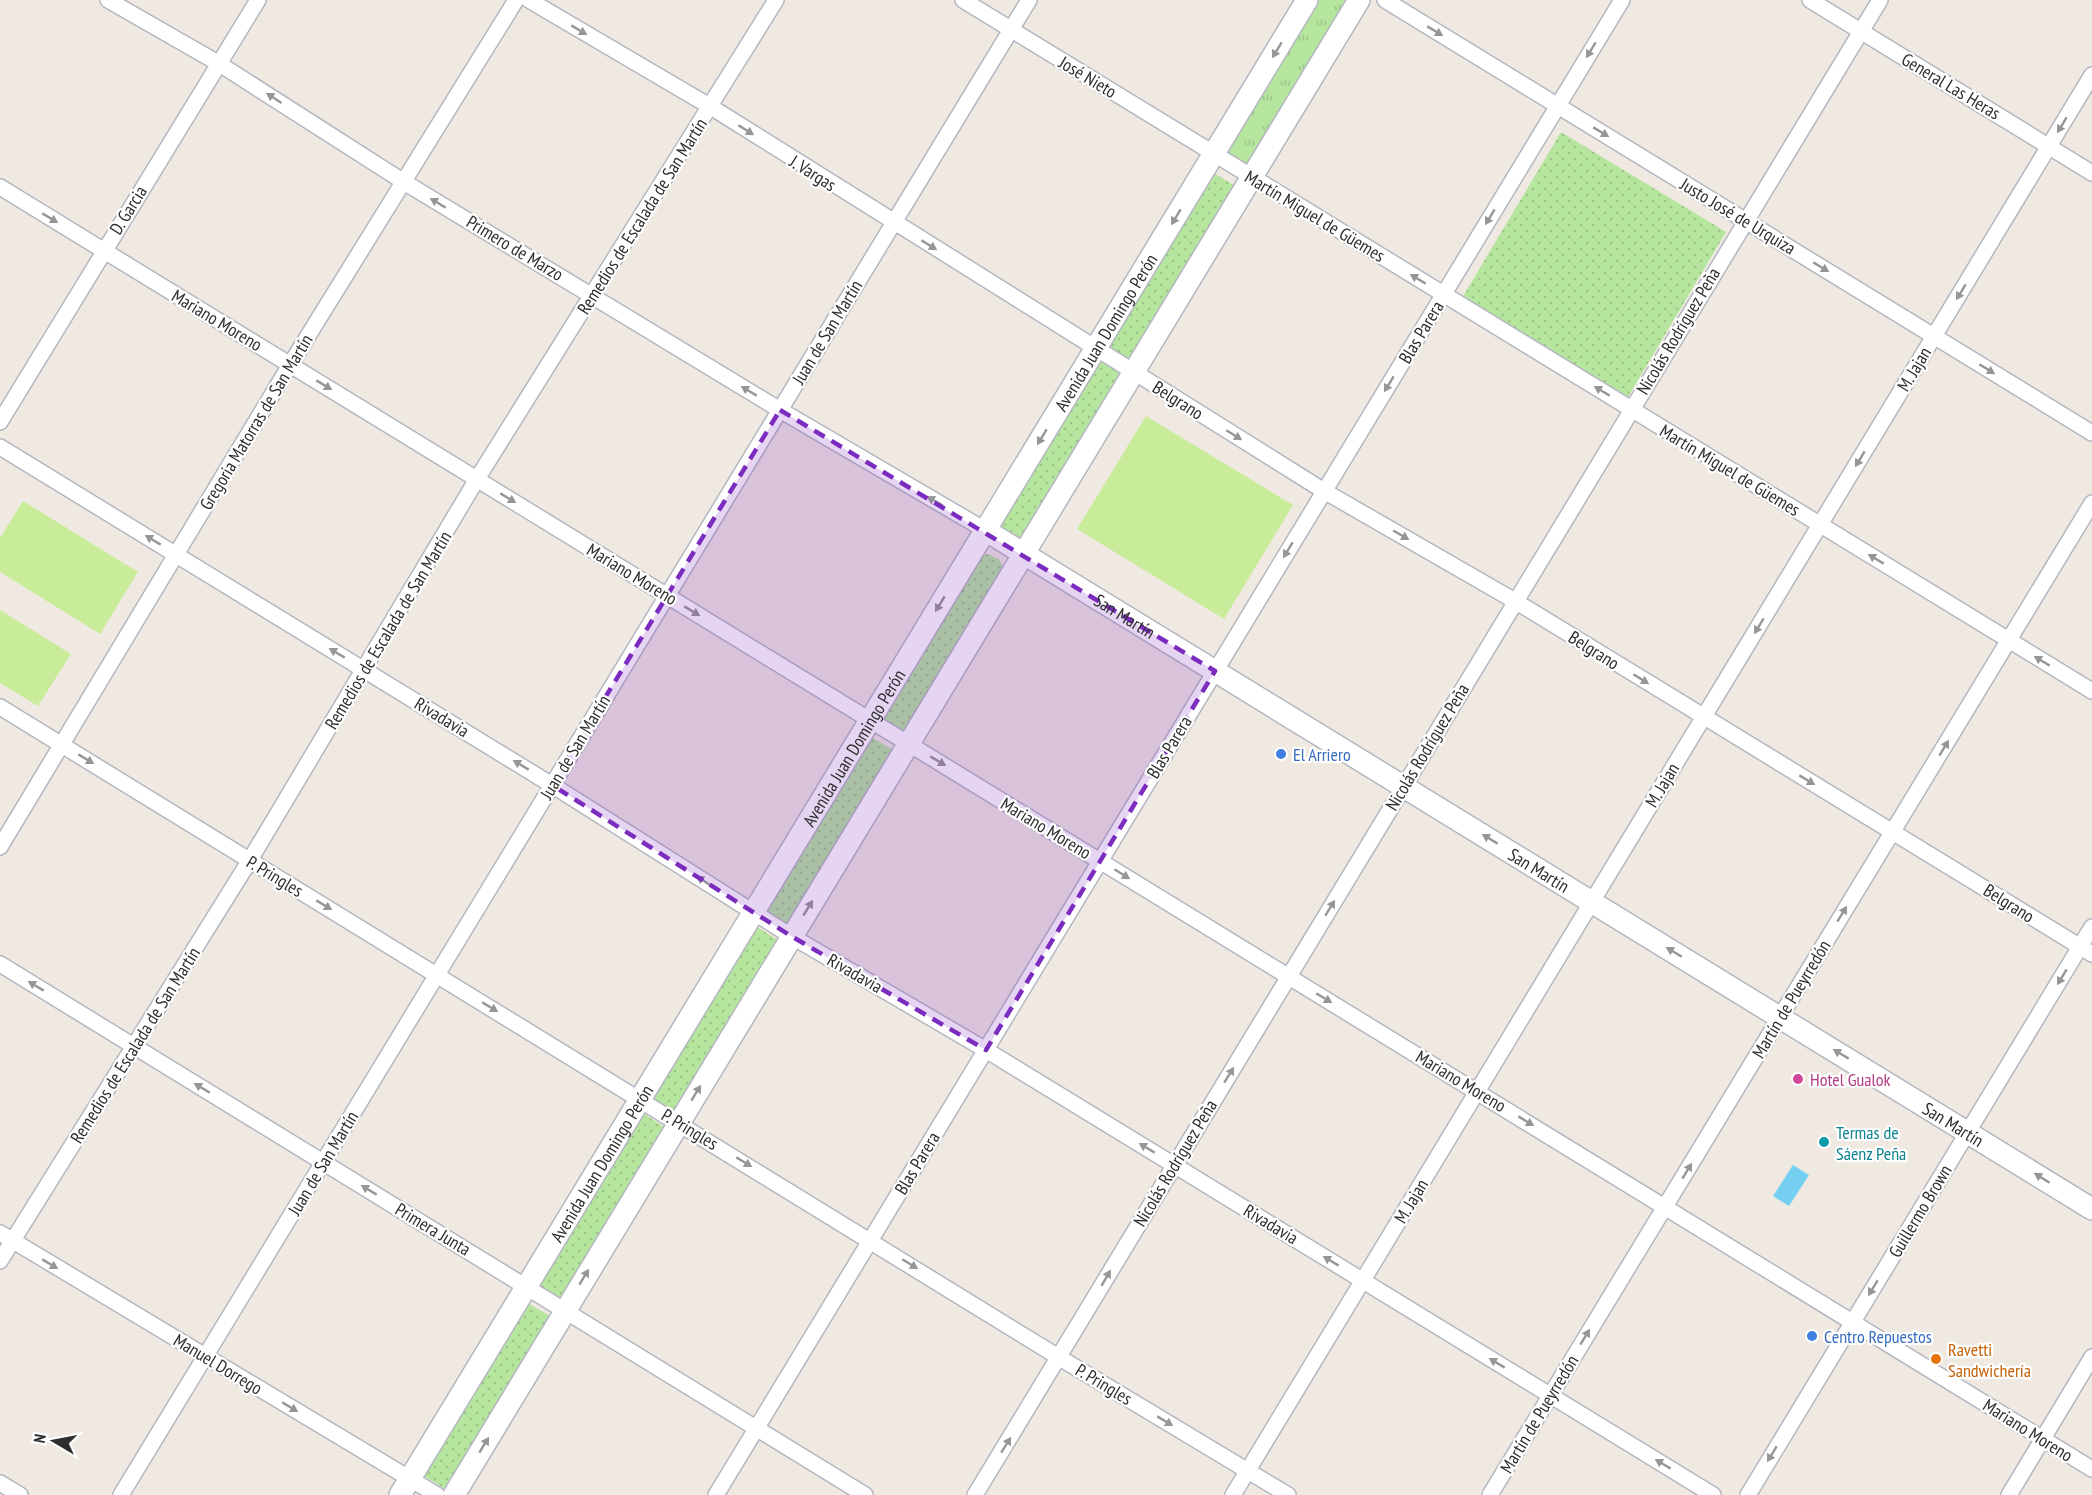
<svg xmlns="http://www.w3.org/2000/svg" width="2092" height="1495" font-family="'PT Sans Narrow',sans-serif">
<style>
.grass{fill:url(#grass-tufts)}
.park{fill:url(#park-dots)}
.pitch{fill:#c9ec9a}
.water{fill:#75cff0}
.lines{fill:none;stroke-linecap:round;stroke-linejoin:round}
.street-casing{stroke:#b4b7c1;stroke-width:18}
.secondary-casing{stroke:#b4b7c1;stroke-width:24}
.street{stroke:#fff;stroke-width:15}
.secondary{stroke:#fff;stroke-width:21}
.oneway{fill:#969696}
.marked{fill:#7b2cbf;fill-opacity:0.2;stroke:#7b2cbf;stroke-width:4.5;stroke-dasharray:12 8;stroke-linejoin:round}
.shop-dot{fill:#3f7fe0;stroke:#fff;stroke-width:2}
.hotel-dot{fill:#d1479c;stroke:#fff;stroke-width:2}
.culture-dot{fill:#0f9aa8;stroke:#fff;stroke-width:2}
.food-dot{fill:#e8710a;stroke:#fff;stroke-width:2}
.labels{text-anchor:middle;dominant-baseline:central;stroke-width:4.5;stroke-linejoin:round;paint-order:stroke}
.street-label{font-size:18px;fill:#2e2e2e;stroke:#fff}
.shop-label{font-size:18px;fill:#366cbe;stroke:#fff;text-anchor:start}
.hotel-label{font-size:18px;fill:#b23c85;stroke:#fff;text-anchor:start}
.culture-label{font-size:18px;fill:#0d838f;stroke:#fff;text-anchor:start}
.food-label{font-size:18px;fill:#c56008;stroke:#fff;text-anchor:start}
</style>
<defs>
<pattern id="grass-tufts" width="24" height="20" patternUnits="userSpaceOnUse" patternTransform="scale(1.5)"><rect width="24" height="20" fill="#b6e59e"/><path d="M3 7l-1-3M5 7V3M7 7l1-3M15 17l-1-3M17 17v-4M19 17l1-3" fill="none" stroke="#9dc588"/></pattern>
<pattern id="park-dots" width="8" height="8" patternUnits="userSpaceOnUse" patternTransform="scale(1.5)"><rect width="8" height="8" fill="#b6e59e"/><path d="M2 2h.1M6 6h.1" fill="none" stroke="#9dc588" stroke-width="1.8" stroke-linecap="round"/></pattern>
</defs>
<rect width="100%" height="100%" fill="#efe9e1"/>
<path class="grass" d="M 1310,0 L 1349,0 L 1248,170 L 1219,152 Z"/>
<path class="park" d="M 1561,132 L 1726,232 L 1628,397 L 1462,298 Z
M 1207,169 L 1237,187 L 1132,363 L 1102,344 Z
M 1096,357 L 1124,375 L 1023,540 L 1014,542 L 996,531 Z
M 988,554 L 999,559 L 1005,571 L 904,736 L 877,720 L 978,556 Z
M 868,735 L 897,752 L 790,929 L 761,911 Z
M 754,925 L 781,942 L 675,1115 L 647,1098 Z
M 641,1112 L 669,1130 L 561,1304 L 534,1288 Z
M 524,1301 L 550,1316 L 447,1490 L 421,1474 Z"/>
<path class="pitch" d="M 1146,416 L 1293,505 L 1224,619 L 1077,529 Z
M 23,501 L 138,572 L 100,634 L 0,572 L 0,538 Z
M 0,610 L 71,654 L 38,706 L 0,683 Z"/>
<path class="water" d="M 1793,1165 L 1809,1175 L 1789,1206 L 1773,1196 Z"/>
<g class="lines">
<g class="street-casing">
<path id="street" d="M 108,0 L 218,63 L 404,182 L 780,410 L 985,530
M 529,0 L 711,107 L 1324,491 L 1515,601 L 2092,954
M 963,0 L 2092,691
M 1385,0 L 2092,433
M 1810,0 L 2092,173
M 0,187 L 2092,1469
M 0,422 L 258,0
M 0,447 L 552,785 L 791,936 L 986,1050 L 1713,1495
M 0,707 L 1060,1358 L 1288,1495
M 0,847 L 290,365 L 516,0
M 0,964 L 865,1495
M 0,1233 L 437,1495
M 0,1261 L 250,860 L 477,479 L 776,0
M 0,1483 L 20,1495
M 121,1495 L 1029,0
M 716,1495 L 1622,0
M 975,1495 L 1880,0
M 1233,1495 L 2092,75
M 1490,1495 L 2092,503
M 1748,1495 L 2092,927
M 2009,1495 L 2092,1357"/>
</g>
<g class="secondary-casing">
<g id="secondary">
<path id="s1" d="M 985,530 L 2092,1209"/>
<path id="s2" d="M 400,1495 L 1307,0"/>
<path d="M 454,1495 L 1359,0"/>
</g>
</g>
<use href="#street" class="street"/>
<use href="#secondary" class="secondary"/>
</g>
<defs><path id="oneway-solid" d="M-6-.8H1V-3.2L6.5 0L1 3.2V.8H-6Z" transform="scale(1.5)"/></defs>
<g class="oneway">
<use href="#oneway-solid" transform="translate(579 30) rotate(31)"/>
<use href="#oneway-solid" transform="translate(1435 31) rotate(31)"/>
<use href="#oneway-solid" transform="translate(1277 50) rotate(121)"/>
<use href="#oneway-solid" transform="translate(1591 50) rotate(121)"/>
<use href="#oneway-solid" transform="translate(274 98) rotate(-147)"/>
<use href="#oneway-solid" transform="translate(2062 125) rotate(121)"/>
<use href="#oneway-solid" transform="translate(746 130) rotate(32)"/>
<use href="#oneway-solid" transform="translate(1601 132) rotate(31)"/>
<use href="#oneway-solid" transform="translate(438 203) rotate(-149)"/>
<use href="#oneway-solid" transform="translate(1176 217) rotate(121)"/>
<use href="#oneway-solid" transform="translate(1490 217) rotate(121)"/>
<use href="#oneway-solid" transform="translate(50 218) rotate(31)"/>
<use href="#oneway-solid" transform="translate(929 245) rotate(32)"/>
<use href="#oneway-solid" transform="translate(1821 267) rotate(31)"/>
<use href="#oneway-solid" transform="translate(1418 279) rotate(-149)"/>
<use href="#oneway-solid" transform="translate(1961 292) rotate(121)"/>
<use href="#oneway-solid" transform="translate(1987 369) rotate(32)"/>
<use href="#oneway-solid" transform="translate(1389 384) rotate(121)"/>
<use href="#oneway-solid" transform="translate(324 385) rotate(31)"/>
<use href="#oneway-solid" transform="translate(749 391) rotate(-149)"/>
<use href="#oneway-solid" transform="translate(1602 391) rotate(-149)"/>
<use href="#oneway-solid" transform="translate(1234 435) rotate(32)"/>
<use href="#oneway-solid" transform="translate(1042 437) rotate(121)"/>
<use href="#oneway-solid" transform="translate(1860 459) rotate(121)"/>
<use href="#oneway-solid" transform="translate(508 498) rotate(31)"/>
<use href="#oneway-solid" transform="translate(935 501) rotate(-150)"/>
<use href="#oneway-solid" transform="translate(1401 535) rotate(30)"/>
<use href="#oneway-solid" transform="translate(153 540) rotate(-149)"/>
<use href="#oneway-solid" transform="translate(1288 550) rotate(121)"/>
<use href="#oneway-solid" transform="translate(1876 559) rotate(-149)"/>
<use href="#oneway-solid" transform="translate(940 604) rotate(121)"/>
<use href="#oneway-solid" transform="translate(692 611) rotate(31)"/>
<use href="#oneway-solid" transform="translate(1759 626) rotate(121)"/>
<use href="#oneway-solid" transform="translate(337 653) rotate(-149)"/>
<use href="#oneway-solid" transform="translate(2042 661) rotate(-149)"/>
<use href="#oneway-solid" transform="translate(1641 679) rotate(32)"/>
<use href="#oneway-solid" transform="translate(1944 748) rotate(-59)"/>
<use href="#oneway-solid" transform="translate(86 759) rotate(31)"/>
<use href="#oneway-solid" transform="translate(938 761) rotate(31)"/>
<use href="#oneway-solid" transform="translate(521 765) rotate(-149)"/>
<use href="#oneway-solid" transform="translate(1807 780) rotate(31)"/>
<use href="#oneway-solid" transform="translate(1490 839) rotate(-149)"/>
<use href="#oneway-solid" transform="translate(1122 874) rotate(32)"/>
<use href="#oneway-solid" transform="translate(704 881) rotate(-147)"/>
<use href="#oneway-solid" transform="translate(324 905) rotate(31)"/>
<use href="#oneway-solid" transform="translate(808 908) rotate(-59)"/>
<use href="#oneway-solid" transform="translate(1330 908) rotate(-59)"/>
<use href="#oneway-solid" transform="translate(1842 914) rotate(-59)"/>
<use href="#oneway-solid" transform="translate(1674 952) rotate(-149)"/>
<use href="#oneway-solid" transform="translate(2062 977) rotate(121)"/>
<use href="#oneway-solid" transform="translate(36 986) rotate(-149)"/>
<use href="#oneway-solid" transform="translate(1324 998) rotate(31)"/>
<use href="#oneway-solid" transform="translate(490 1007) rotate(31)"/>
<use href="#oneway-solid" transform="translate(1841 1054) rotate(-149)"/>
<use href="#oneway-solid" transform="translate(1229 1075) rotate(-58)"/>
<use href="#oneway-solid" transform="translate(202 1088) rotate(-149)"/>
<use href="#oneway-solid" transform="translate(696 1093) rotate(-59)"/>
<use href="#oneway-solid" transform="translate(1526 1121) rotate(31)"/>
<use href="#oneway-solid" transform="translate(1147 1148) rotate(-149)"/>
<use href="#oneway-solid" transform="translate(744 1162) rotate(31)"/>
<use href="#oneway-solid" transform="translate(1687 1171) rotate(-59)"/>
<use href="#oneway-solid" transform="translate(2042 1178) rotate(-148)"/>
<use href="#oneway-solid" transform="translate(369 1190) rotate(-149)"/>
<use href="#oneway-solid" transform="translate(1331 1261) rotate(-149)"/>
<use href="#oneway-solid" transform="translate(50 1264) rotate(31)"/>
<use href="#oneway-solid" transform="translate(910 1264) rotate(32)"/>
<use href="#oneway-solid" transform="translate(584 1277) rotate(-59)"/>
<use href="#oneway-solid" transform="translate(1106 1278) rotate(-60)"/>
<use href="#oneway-solid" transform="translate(1873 1288) rotate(121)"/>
<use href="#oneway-solid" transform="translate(1585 1337) rotate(-59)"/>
<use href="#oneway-solid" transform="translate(1497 1363) rotate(-149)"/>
<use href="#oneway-solid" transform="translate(290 1407) rotate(31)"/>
<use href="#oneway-solid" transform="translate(1165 1421) rotate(31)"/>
<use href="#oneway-solid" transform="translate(484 1445) rotate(-59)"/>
<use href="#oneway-solid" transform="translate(1006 1445) rotate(-58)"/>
<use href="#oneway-solid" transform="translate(1772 1454) rotate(121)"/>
<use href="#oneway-solid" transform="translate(1663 1464) rotate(-149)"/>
</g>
<path class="marked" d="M 780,410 L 1215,671 L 986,1050 L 791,936 L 552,785 Z"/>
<g class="shop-dot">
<circle cx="1281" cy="754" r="6"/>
<circle cx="1812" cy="1336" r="6"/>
</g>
<circle class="hotel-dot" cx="1798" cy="1079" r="6"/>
<circle class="culture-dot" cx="1824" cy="1142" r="6"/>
<circle class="food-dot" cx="1936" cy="1359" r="6"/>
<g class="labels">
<g class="street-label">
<text transform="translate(1088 77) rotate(31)">José Nieto</text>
<text transform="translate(1951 86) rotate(31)">General Las Heras</text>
<text transform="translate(813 173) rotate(32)">J. Vargas</text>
<text transform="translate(128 210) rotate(-58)">D. Garcia</text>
<text transform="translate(642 216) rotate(-58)">Remedios de Escalada de San Martín</text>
<text transform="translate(1315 216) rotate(31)">Martín Miguel de Güemes</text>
<text transform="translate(1738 216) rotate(31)">Justo José de Urquiza</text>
<text transform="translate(515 248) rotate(31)">Primero de Marzo</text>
<text transform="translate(217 320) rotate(31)">Mariano Moreno</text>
<text transform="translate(1678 331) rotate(-59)">Nicolás Rodríguez Peña</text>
<text transform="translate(827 332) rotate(-59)">Juan de San Martín</text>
<text stroke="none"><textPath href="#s2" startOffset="1360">Avenida Juan Domingo Perón</textPath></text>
<text transform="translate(1421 332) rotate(-59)">Blas Parera</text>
<text transform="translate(1914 369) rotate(-59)">M. Jajan</text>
<text transform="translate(1178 400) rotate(32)">Belgrano</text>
<text transform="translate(256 422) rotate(-59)">Gregoria Matorras de San Martín</text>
<text transform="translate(1730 470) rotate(31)">Martín Miguel de Güemes</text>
<text transform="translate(632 574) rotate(31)">Mariano Moreno</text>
<text stroke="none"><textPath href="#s1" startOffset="164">San Martín</textPath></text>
<text transform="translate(388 630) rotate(-59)">Remedios de Escalada de San Martín</text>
<text transform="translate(1594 650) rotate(32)">Belgrano</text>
<text transform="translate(442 717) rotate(31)">Rivadavia</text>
<text transform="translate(575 747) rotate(-59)">Juan de San Martín</text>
<text stroke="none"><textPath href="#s2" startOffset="874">Avenida Juan Domingo Perón</textPath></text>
<text transform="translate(1169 747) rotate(-59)">Blas Parera</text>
<text transform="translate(1427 747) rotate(-59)">Nicolás Rodríguez Peña</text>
<text transform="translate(1662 785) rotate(-59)">M. Jajan</text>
<text transform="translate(1046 828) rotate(31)">Mariano Moreno</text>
<text stroke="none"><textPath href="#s1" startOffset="650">San Martín</textPath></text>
<text transform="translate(275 876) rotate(31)">P. Pringles</text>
<text transform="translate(2009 903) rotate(32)">Belgrano</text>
<text transform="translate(855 973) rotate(30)">Rivadavia</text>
<text transform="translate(1791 999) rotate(-59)">Martín de Pueyrredón</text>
<text transform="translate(135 1045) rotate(-58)">Remedios de Escalada de San Martín</text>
<text transform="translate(1461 1081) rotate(31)">Mariano Moreno</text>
<text stroke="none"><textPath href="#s1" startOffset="1136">San Martín</textPath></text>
<text transform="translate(690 1129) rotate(31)">P. Pringles</text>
<text transform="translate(323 1163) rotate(-59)">Juan de San Martín</text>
<text stroke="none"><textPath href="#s2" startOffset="388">Avenida Juan Domingo Perón</textPath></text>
<text transform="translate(917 1163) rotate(-59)">Blas Parera</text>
<text transform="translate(1175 1163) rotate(-59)">Nicolás Rodríguez Peña</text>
<text transform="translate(1411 1201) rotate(-59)">M. Jajan</text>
<text transform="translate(1920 1211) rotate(-59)">Guillermo Brown</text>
<text transform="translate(1271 1224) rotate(31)">Rivadavia</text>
<text transform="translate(433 1229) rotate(31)">Primera Junta</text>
<text transform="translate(218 1364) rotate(31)">Manuel Dorrego</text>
<text transform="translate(1104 1384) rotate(31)">P. Pringles</text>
<text transform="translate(1539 1414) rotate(-59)">Martín de Pueyrredón</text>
<text transform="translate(2028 1430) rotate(32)">Mariano Moreno</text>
</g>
<g class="shop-label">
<text x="1293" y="754">El Arriero</text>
<text x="1824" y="1336">Centro Repuestos</text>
</g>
<g class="hotel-label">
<text x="1810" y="1079">Hotel Gualok</text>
</g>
<g class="culture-label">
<text x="1836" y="1132">Termas de<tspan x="1836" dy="21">Sáenz Peña</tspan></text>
</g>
<g class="food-label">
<text x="1948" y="1349">Ravetti<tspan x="1948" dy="21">Sandwichería</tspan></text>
</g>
</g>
<g transform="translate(54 1441) rotate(280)" stroke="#ffffff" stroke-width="4.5" paint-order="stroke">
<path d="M0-4.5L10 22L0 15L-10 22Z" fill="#2e2e2e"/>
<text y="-9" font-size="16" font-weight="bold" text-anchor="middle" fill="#2e2e2e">N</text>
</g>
</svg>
